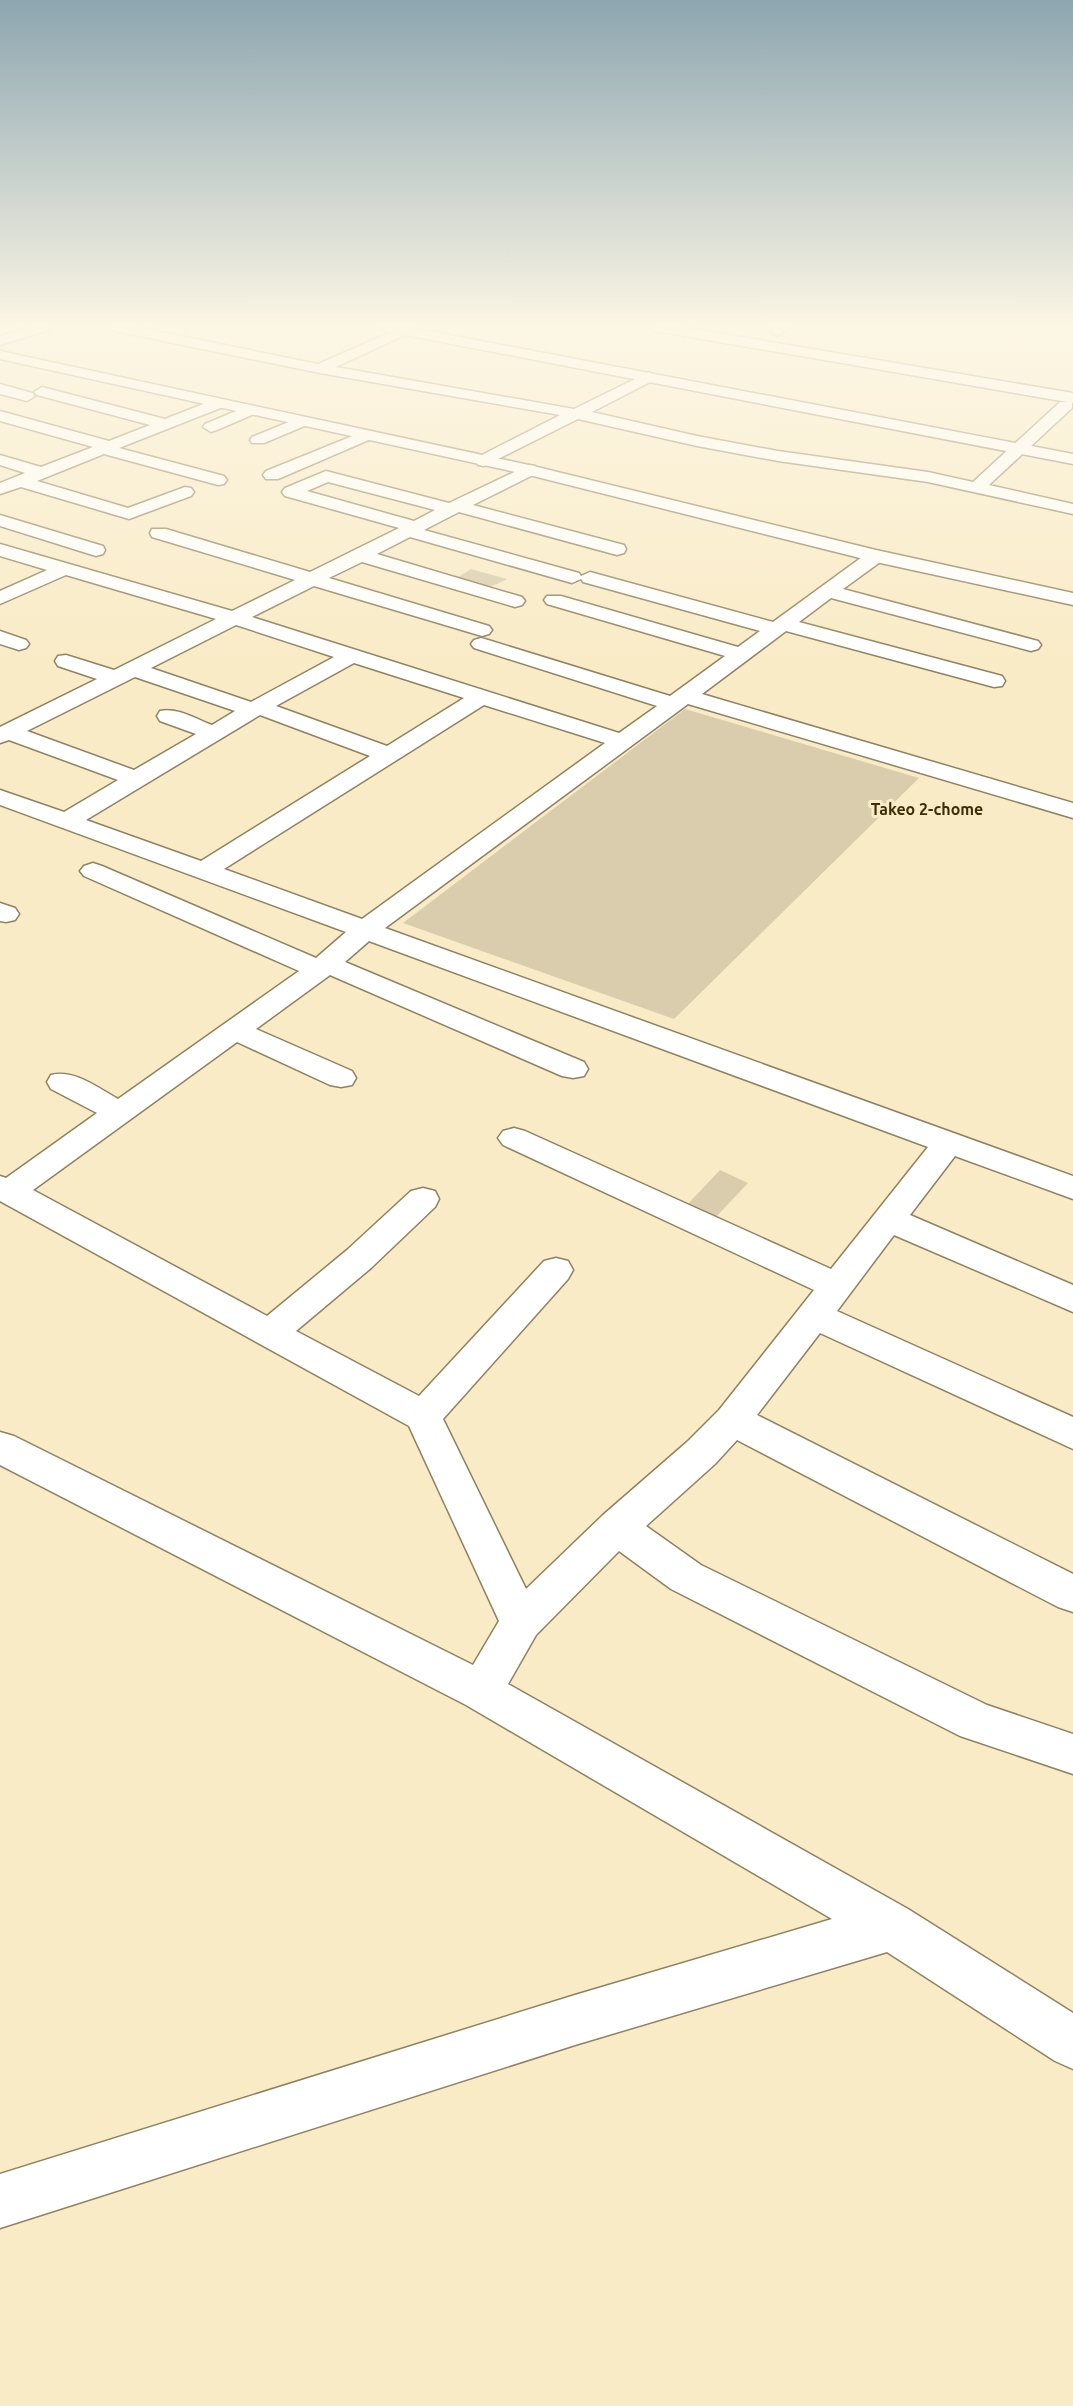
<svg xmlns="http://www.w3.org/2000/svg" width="1073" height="2406" font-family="Ubuntu,sans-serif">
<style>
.green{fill:#dacdad}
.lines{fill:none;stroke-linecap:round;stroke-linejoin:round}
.minor-casing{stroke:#8f8260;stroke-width:3}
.tertiary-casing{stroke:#8f8260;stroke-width:3}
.primary-casing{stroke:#8f8260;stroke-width:3}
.trunk-casing{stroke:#8f8260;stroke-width:3}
.minor{fill:#fff;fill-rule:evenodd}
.tertiary{fill:#fff;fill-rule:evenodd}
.primary{fill:#fff;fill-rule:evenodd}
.trunk{fill:#fff;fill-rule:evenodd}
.labels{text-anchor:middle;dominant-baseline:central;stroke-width:6;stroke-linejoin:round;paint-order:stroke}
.far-neighbourhood-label{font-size:16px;font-weight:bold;fill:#3d2f05;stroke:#f9ebc6}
</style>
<rect width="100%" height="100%" fill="#f9ebc6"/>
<path class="green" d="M 471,569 L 507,579 C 485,592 476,586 453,580 Z
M 685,709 L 919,778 L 674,1019 L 403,923 Z
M 720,1170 L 748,1183 L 714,1219 L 686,1206 Z"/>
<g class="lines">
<g class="minor-casing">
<path id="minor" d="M 108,327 L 137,327 L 318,364 L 403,327 L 422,327 L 336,367 L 574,409 L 649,372 L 657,377 L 654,380 L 592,412 L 697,436 L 778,451 L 928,472 L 973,482 L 1060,402 L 1072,402 L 1072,408 L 989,485 L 1073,504 L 1073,514 L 928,482 L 778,461 L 697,446 L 578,419 L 484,466 L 478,465 L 476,461 L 478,457 L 560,415 L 320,373 L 115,331 Z
M 775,327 L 792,327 L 777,336 L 770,332 Z
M 0,384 L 32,393 L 35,396 L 27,401 L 0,394 Z
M 42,387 L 165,419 L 211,401 L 223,401 L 225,404 L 223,407 L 119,448 L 224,476 L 227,480 L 224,484 L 218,485 L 104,454 L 37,481 L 128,508 L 185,487 L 191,488 L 194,492 L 191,496 L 129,519 L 21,487 L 0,494 L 0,483 L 25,473 L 0,465 L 0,455 L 41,467 L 93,447 L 0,421 L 0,411 L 109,441 L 150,425 L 37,395 L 34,392 Z
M 248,406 L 256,411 L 254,414 L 217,430 L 211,432 L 203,427 L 205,424 Z
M 301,417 L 307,419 L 309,422 L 307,425 L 264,443 L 252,443 L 250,440 L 252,437 Z
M 365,431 L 371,433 L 373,436 L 371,439 L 278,479 L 266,479 L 263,475 L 266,471 Z
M 529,465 L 535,466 L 538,470 L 535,474 L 473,505 L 624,545 L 626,549 L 624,553 L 617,555 L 459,512 L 424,530 L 579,573 L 581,576 L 590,572 L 773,622 L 869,552 L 883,552 L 885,556 L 883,560 L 843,589 L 1038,641 L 1041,645 L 1038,649 L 1031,651 L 831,598 L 799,622 L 1002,676 L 1005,681 L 1002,686 L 994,687 L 786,631 L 702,694 L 1073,803 L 1073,818 L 688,704 L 385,928 L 1073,1176 L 1073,1199 L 955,1156 L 910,1215 L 1073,1285 L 1073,1312 L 894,1235 L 837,1311 L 1073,1417 L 1073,1449 L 820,1333 L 757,1415 L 1073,1574 L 1073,1612 L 1058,1607 L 737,1440 L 715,1464 L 646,1526 L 701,1565 L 987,1705 L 1073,1734 L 1073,1774 L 960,1736 L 671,1589 L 619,1551 L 536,1635 L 508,1684 L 908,1909 L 1073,2013 L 1073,2069 L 1055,2061 L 887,1952 L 575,2045 L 0,2228 L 0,2174 L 575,1995 L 832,1919 L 466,1705 L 0,1465 L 0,1432 L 14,1436 L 473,1665 L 499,1621 L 409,1426 L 0,1201 L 0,1176 L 6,1178 L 97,1113 L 51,1089 L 47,1082 L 51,1075 C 74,1069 98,1088 118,1099 L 299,971 L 84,876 L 80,871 L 84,866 L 93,863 L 102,866 L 316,958 L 346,932 L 0,805 L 0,790 L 64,812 L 118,780 L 9,740 L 0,743 L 0,727 L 97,679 L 58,666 L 55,661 L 58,656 L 66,655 L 114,670 L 216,619 L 66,575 L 0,604 L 0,591 L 47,570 L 0,556 L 0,544 L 232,611 L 295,580 L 152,537 L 150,533 L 152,529 L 166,529 L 310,572 L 399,528 L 285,496 L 282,492 L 285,488 L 326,471 L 449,503 ZM 328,482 L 435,510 L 414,521 L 307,491 ZM 410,537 L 572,583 L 581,579 L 583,582 L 760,631 L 738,647 L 561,596 L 547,596 L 544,600 L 547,604 L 725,656 L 670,696 L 488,640 L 481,638 L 474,640 L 471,644 L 474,648 L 657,706 L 619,733 L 252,617 L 314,586 L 482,636 L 489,634 L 492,630 L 489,626 L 329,578 L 362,562 L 515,607 L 522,605 L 525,601 L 522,597 L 377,554 ZM 236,625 L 334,657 L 251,702 L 151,668 ZM 354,663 L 464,698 L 387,746 L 276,706 ZM 135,677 L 235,711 L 212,725 C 196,719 177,707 160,711 L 157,716 L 160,721 L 196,734 L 134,770 L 27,731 ZM 484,705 L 605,743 L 362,919 L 224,869 ZM 260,715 L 370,756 L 201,861 L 86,820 ZM 369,941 L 928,1147 L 831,1269 L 525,1131 L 514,1128 L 503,1131 L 498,1138 L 503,1145 L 814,1290 L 719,1410 L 687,1442 L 603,1515 L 526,1589 L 443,1419 L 568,1279 L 573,1270 L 568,1261 L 556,1258 L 544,1261 L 419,1396 L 296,1331 L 371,1268 L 435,1207 L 439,1199 L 435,1191 L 423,1188 L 411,1191 L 347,1250 L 267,1316 L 33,1190 L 237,1042 L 330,1085 L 341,1087 L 352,1085 L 356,1078 L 352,1071 L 256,1029 L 330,975 L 562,1076 L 573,1078 L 584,1076 L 588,1069 L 584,1062 L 345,962 Z
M 0,515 L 103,546 L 105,550 L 103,554 L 96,556 L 0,526 Z
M 0,631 L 26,640 L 29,644 L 26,648 L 19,650 L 0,644 Z
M 0,903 L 15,908 L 19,914 L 15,920 L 6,922 L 0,921 Z"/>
</g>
<g class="tertiary-casing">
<path id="tertiary" d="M 378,327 L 408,327 L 1073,454 L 1073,464 L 385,331 Z
M 0,351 L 529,465 L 876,550 L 1073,593 L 1073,605 L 876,562 L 529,475 L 0,359 Z"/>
</g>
<g class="primary-casing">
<path id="primary" d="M 29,327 L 51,327 L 49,330 L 0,345 L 0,336 Z"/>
</g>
<g class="trunk-casing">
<path id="trunk" d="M 649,327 L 682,327 L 1073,393 L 1073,403 L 656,331 Z"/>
</g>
<use href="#minor" class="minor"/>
<use href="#tertiary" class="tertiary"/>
<use href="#primary" class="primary"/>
<use href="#trunk" class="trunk"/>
</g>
<linearGradient id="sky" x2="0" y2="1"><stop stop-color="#8da6b0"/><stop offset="0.49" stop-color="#fcf6e5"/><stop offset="1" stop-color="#fcf6e5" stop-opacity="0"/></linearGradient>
<rect width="1073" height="664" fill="url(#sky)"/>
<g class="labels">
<g class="far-neighbourhood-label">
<text x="927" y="809">Takeo 2-chome</text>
</g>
</g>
</svg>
